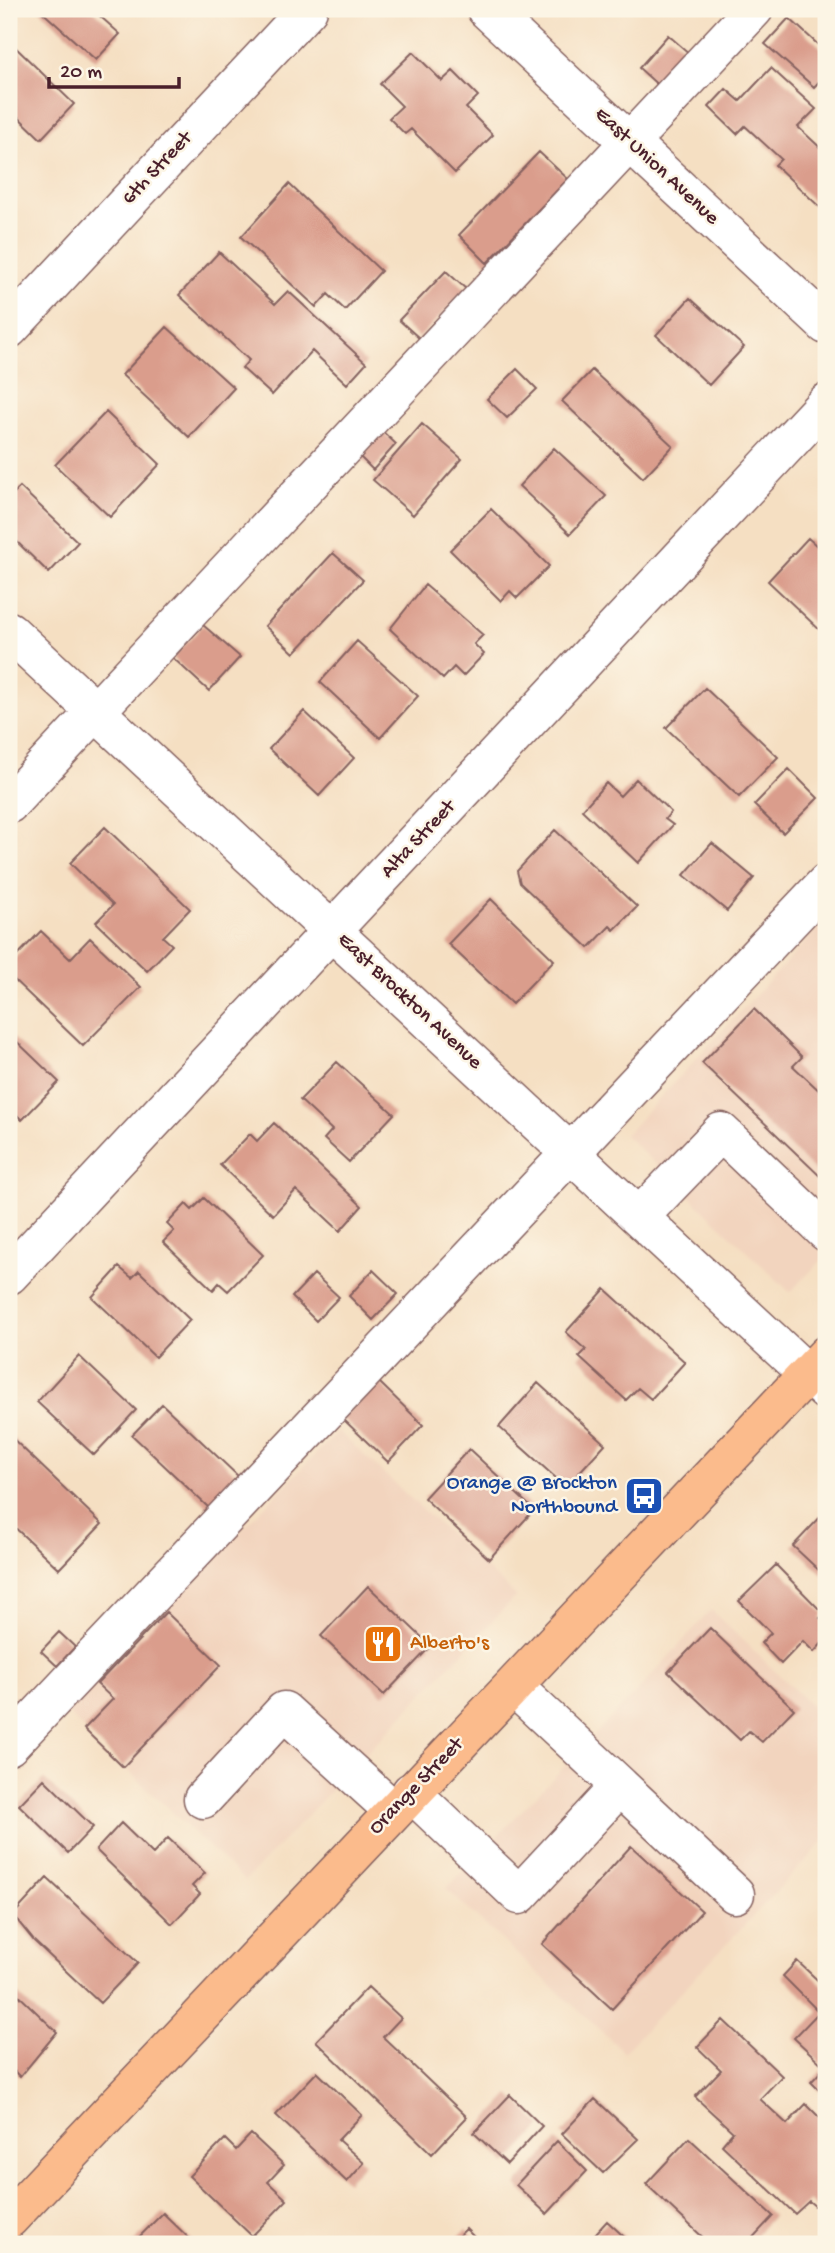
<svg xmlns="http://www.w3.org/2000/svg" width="835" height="2253" font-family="'Gochi Hand',sans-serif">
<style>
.built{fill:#f2d4be}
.building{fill:#da9d8c}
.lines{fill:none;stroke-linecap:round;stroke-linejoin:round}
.minor-casing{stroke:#866260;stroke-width:41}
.major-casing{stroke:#866260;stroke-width:41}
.minor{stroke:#fff;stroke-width:38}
.major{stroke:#fbbb8c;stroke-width:38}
.labels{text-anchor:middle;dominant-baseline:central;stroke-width:5;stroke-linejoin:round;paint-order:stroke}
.street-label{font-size:21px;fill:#4a1f2b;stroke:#fcf5e5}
.transit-label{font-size:21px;fill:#164399;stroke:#fcf5e5;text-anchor:end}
.food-label{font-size:21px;fill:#c56008;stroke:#fcf5e5;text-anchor:start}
</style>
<rect width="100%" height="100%" fill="#fcf5e5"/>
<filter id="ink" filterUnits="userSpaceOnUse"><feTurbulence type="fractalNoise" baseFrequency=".0143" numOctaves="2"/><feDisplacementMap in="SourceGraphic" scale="14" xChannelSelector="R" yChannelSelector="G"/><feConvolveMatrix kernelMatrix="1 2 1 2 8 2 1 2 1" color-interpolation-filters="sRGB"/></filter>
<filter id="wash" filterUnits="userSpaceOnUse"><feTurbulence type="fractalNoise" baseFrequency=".00686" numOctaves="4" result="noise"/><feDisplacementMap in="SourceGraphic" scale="28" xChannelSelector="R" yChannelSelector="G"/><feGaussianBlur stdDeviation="1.57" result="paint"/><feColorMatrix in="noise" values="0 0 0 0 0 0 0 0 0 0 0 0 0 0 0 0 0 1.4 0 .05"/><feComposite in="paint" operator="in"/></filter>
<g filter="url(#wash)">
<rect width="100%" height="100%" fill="#f5dfc2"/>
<path class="built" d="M 822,924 L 826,928 L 826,1256 L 790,1292 L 625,1135 Z
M 338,1431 L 516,1596 L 245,1881 L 65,1711 Z
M 711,1610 L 826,1720 L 826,1839 L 624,2052 L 446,1889 L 643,1685 Z"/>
<g id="blocks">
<path class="building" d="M 39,9 L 92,9 L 120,34 L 96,60 Z
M 789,18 L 826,52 L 826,74 L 814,87 L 765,44 Z
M 668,35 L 690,54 L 661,88 L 639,68 Z
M 11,43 L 74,104 L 41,139 L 9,108 Z
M 413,52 L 442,81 L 453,71 L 478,96 L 466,108 L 493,135 L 455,173 L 411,129 L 405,134 L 389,118 L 402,106 L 380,84 Z
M 771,68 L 816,109 L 798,127 L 826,153 L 826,213 L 775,165 L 781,159 L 745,126 L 737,134 L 709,107 L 726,89 L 740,101 Z
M 539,152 L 568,179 L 487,263 L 459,235 Z
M 289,184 L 381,271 L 345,310 L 328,294 L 316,307 L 241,237 Z
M 219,252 L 275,304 L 288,291 L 366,363 L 347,384 L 312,351 L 272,395 L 242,368 L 249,360 L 179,295 Z
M 446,271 L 466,289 L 419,338 L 399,320 Z
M 690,298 L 744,347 L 709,385 L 656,335 Z
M 167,327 L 234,388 L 189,437 L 122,375 Z
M 517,369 L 537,389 L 507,418 L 487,399 Z
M 592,370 L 673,446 L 643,478 L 562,401 Z
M 106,412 L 160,464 L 110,517 L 55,465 Z
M 422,424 L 462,459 L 413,515 L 373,480 Z
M 383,432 L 396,444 L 373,470 L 360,457 Z
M 554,448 L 606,496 L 570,534 L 519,486 Z
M 20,487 L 78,542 L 49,573 L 9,534 L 9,498 Z
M 491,509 L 549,566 L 517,598 L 510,591 L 501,601 L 450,550 Z
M 808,538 L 826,554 L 826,636 L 768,581 Z
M 333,553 L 363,580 L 294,653 L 265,626 Z
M 425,585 L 483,635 L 474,644 L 484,654 L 463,676 L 454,667 L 443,679 L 390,629 Z
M 203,625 L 240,657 L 209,691 L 173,658 Z
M 357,641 L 418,696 L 380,738 L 320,682 Z
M 705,688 L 778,757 L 739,797 L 666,728 Z
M 304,711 L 354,758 L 319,796 L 269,749 Z
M 789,769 L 818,798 L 783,833 L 754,805 Z
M 636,779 L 671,812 L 665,819 L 673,825 L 638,863 L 582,810 L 606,783 L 620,796 Z
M 105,827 L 190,909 L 163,937 L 172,945 L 147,971 L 96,922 L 113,905 L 70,863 Z
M 555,830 L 637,907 L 614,930 L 610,926 L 589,948 L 520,883 L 517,871 Z
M 712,843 L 754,878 L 727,911 L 684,875 Z
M 491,899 L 554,960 L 512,1004 L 448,944 Z
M 41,931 L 70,959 L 90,938 L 141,987 L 83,1046 L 9,975 L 9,964 Z
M 754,1009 L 802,1057 L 793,1066 L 826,1097 L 826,1182 L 702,1063 Z
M 9,1034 L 59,1082 L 22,1120 L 9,1107 Z
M 337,1062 L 394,1114 L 349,1162 L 324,1139 L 332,1130 L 300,1100 Z
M 274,1123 L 362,1206 L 340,1231 L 296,1190 L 273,1215 L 220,1165 L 250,1134 L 257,1141 Z
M 204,1198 L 263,1255 L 228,1291 L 219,1283 L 213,1290 L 163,1242 L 174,1231 L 167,1224 L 186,1204 L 192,1210 Z
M 119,1267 L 132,1278 L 139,1271 L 190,1320 L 155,1357 L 92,1297 Z
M 373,1270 L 398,1294 L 373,1320 L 349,1296 Z
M 314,1274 L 339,1297 L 316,1321 L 292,1297 Z
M 605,1289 L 685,1362 L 651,1399 L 638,1388 L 626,1400 L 579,1357 L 586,1350 L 566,1332 Z
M 79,1356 L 136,1410 L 94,1455 L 37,1402 Z
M 378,1381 L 423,1425 L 388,1462 L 342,1418 Z
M 538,1383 L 605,1444 L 566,1487 L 499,1427 Z
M 162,1404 L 239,1477 L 209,1508 L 132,1435 Z
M 9,1435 L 102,1524 L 59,1569 L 9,1522 Z
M 469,1449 L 534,1510 L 489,1559 L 424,1498 Z
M 826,1511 L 826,1577 L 793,1546 Z
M 776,1565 L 824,1614 L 820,1618 L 826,1625 L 826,1639 L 814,1652 L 803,1641 L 781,1664 L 761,1643 L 771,1633 L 739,1601 Z
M 368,1586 L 431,1646 L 384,1695 L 321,1636 Z
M 166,1612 L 221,1665 L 123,1767 L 84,1729 L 113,1699 L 97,1684 Z
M 710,1628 L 794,1709 L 762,1742 L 749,1731 L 740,1740 L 668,1672 Z
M 59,1632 L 75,1647 L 57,1666 L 41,1651 Z
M 44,1779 L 93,1827 L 68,1853 L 19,1805 Z
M 121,1823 L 153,1854 L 168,1838 L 205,1873 L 192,1886 L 200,1894 L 172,1924 L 96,1850 Z
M 631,1846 L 702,1911 L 612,2009 L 542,1944 Z
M 47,1878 L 138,1963 L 100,2003 L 34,1941 L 13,1915 Z
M 797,1961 L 826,1988 L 826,2097 L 811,2082 L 825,2067 L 794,2038 L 819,2012 L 783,1976 Z
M 9,1986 L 57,2032 L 20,2077 L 9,2066 Z
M 368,1987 L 401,2018 L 383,2037 L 467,2117 L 432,2154 L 316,2041 Z
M 723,2020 L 782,2076 L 760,2099 L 787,2124 L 806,2104 L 826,2124 L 826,2152 L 822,2156 L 826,2160 L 826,2199 L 817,2208 L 809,2201 L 795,2214 L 722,2145 L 733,2132 L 695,2097 L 721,2070 L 697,2047 Z
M 317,2072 L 362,2115 L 338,2140 L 364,2163 L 347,2182 L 276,2115 Z
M 510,2095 L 542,2126 L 507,2164 L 474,2133 Z
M 595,2099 L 638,2139 L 603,2173 L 562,2134 Z
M 251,2134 L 284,2165 L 268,2182 L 287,2200 L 252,2236 L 189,2176 L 225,2139 L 236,2150 Z
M 689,2138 L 773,2216 L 747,2244 L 710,2244 L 646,2184 Z
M 557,2141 L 587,2171 L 547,2214 L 516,2185 Z
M 163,2213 L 195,2244 L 132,2244 Z
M 607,2221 L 632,2244 L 586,2244 Z
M 466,2229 L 481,2244 L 450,2244 Z"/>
</g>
</g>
<g filter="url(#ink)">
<use href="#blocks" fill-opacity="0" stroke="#866260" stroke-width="2"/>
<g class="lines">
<g class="minor-casing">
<path id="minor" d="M 486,9 L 826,325
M 9,329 L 308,9
M 9,631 L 826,1391
M 9,804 L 754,9
M 639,1217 L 721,1132 L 826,1232
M 9,1275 L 826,403
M 515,1688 L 620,1786
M 9,1746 L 826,883
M 411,1792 L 519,1895 L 620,1786 L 735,1894
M 203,1799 L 284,1711 L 394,1811"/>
</g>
<g class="major-casing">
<path id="major" d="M 9,2219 L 826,1355"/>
</g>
<use href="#minor" class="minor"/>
<use href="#major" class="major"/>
</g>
</g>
<defs>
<g id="bus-square" transform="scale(2.0125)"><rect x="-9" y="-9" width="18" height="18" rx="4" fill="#1a4fb4" stroke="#fcf5e5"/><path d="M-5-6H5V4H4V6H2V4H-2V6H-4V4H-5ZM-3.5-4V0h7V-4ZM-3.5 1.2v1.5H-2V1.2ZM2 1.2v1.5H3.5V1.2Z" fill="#fff"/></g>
<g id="restaurant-square" transform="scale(2.0125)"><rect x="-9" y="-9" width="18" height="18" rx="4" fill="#e8710a" stroke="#fcf5e5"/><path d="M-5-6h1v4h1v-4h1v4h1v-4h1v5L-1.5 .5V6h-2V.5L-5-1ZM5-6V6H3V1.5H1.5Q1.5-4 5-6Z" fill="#fff"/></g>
</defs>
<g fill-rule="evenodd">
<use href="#bus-square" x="644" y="1496"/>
<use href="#restaurant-square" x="383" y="1644"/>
</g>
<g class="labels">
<g class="street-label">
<text transform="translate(656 167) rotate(43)">East Union Avenue</text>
<text transform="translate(158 169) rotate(-47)">6th Street</text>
<text transform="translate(419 840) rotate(-47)">Alta Street</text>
<text transform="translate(409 1002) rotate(43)">East Brockton Avenue</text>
<text transform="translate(417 1787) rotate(-46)">Orange Street</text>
</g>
<g class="transit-label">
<text x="617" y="1484">Orange @ Brockton<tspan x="617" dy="24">Northbound</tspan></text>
</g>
<g class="food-label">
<text x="410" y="1644">Alberto's</text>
</g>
</g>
<rect width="835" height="2253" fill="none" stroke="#fcf5e5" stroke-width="35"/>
<path d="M49 77v10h130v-10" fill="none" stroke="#4a1f2b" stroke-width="3.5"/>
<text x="60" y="77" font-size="21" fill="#4a1f2b" stroke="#fcf5e5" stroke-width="5" paint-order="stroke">20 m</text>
</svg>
